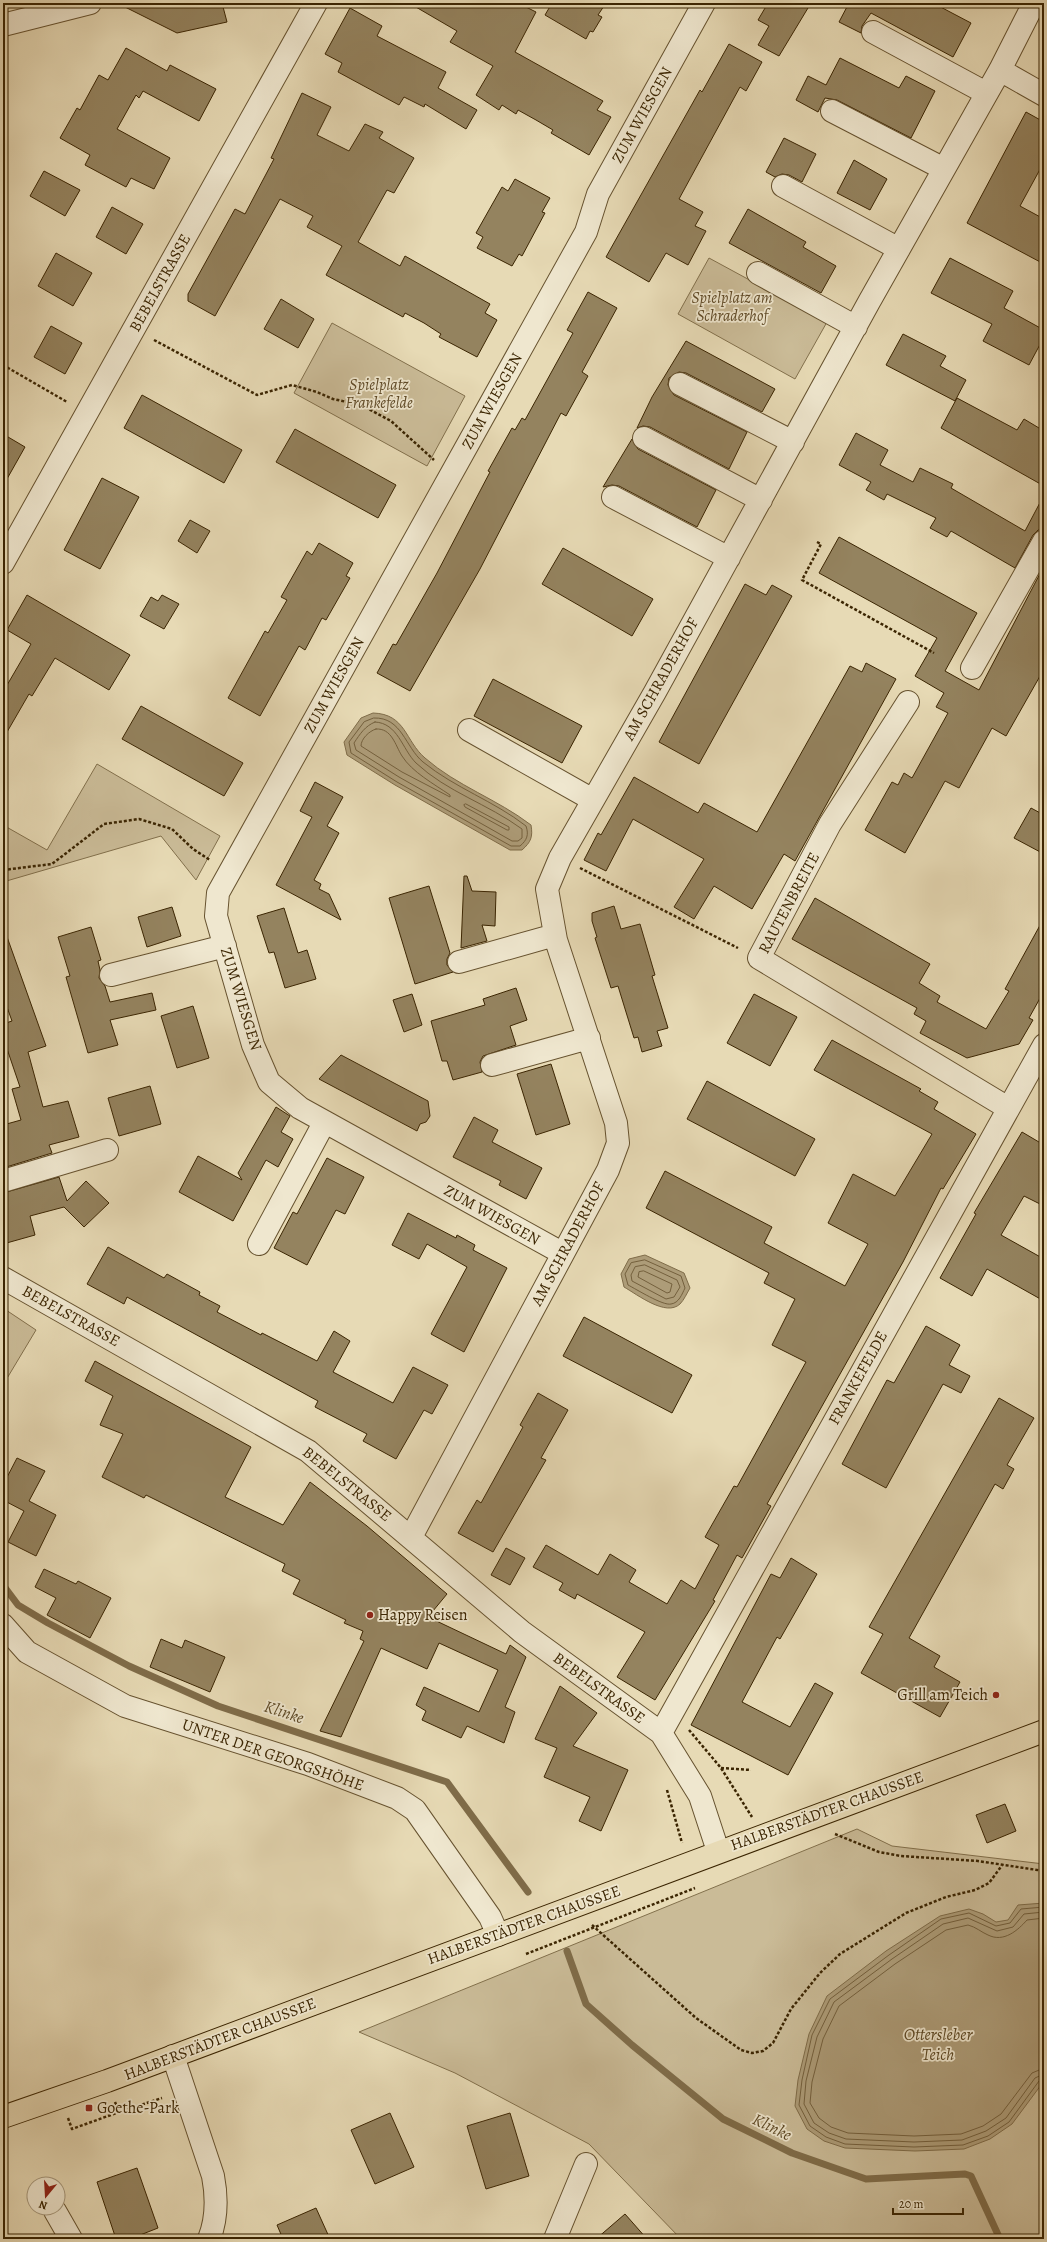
<svg xmlns="http://www.w3.org/2000/svg" width="1047" height="2242" font-family="Alegreya,serif">
<style>
.green{fill:#cabb97;stroke:#82704c}
.water{fill:#ad9c78;stroke:#7f6c49}
.lines{fill:none;stroke-linecap:round;stroke-linejoin:round}
.shore{stroke:#74603d;stroke-width:1}
.stream{stroke:#7f6c49;stroke-width:7}
.building{fill:#94835f;stroke:#3b2502}
.minor-casing{stroke:#66522f;stroke-width:24}
.major-casing{stroke:#3b2502;stroke-width:24}
.path{stroke:#3b2502;stroke-width:2.5;stroke-dasharray:3 2;stroke-linecap:butt}
.minor{stroke:#efe7cf;stroke-width:22}
.major{stroke:#e7dab5;stroke-width:22}
.poi-dot{fill:#8f2418;stroke:#efe7cf;stroke-width:1.5}
.labels{text-anchor:middle;dominant-baseline:central;stroke-width:3.5;stroke-linejoin:round;paint-order:stroke}
.street-label{font-size:16px;fill:#3b2502;stroke:#efe7cf}
.park-label{font-size:16px;font-style:italic;fill:#5f4a27;stroke:#efe7cf}
.poi-label{font-size:16px;fill:#3b2502;stroke:#efe7cf;text-anchor:start}
.water-label{font-size:17px;font-style:italic;fill:#5d4925;stroke:#efe7cf}
</style>
<rect width="100%" height="100%" fill="#e7dab5"/>
<filter id="stains"><feTurbulence type="fractalNoise" baseFrequency=".005" numOctaves="4"/><feColorMatrix values="0 0 0 0 .2 0 0 0 0 .09 0 0 0 0 .02 0 0 0 .5 -.17"/></filter>
<radialGradient id="worn" r=".72"><stop offset=".6" stop-color="#630" stop-opacity="0"/><stop offset="1" stop-color="#630" stop-opacity=".3"/></radialGradient>
<path class="green" d="M 709,258 L 827,322 L 795,379 L 678,314 Z
M 332,323 L 465,396 L 427,466 L 294,393 Z
M 97,764 L 220,836 L 196,880 L 161,836 L 3,882 L 3,825 L 47,850 Z
M 3,1308 L 36,1330 L 3,1385 Z
M 857,1829 L 892,1846 L 1044,1864 L 1044,2239 L 681,2239 L 589,2144 L 455,2073 L 359,2032 Z"/>
<path class="water" d="M 373,713 C 406,714 405,741 425,758 C 457,786 497,799 531,825 C 533,837 531,842 522,850 L 510,850 L 395,785 L 347,755 L 344,742 L 361,718 Z
M 645,1255 L 684,1273 L 690,1288 C 687,1293 684,1300 680,1304 C 666,1317 638,1295 624,1287 L 621,1274 L 629,1259 Z
M 1044,1903 L 1044,2081 L 1012,2124 L 990,2139 L 964,2149 L 915,2151 L 845,2148 L 824,2141 L 807,2129 L 795,2106 L 798,2080 L 809,2034 L 827,1996 L 886,1951 L 940,1916 L 969,1909 L 983,1914 L 996,1922 L 1008,1920 L 1018,1905 Z"/>
<g class="lines">
<path class="shore" d="M 374,718 C 402,717 405,747 423,762 C 455,788 494,801 526,826 C 529,835 527,840 520,846 L 511,846 L 397,782 L 351,753 L 349,742 L 364,722 Z
M 375,722 C 398,723 402,749 416,763 C 447,792 488,804 522,829 L 522,838 L 518,841 L 512,841 L 399,777 L 356,750 L 354,743 C 360,734 365,726 375,722 Z
M 376,729 C 392,728 395,745 402,756 C 412,772 434,784 450,795 L 450,797 L 402,772 L 361,746 C 361,739 369,731 376,729 Z
M 466,804 L 509,827 L 509,830 L 507,830 L 465,807 L 464,805 Z
M 645,1260 L 681,1276 L 685,1288 C 682,1294 679,1303 671,1304 C 663,1306 636,1289 628,1285 L 625,1274 L 631,1263 Z
M 645,1265 L 677,1280 L 680,1287 L 674,1297 L 666,1299 L 632,1281 L 631,1275 L 635,1267 Z
M 644,1271 L 672,1284 L 670,1292 L 667,1293 L 638,1277 L 639,1272 Z
M 1044,1907 L 1021,1909 L 1010,1923 L 996,1926 L 969,1913 L 941,1919 L 889,1955 L 830,1999 L 812,2035 L 802,2080 L 799,2105 L 810,2126 L 826,2137 L 845,2144 L 914,2147 L 963,2145 L 988,2136 L 1009,2122 L 1039,2081 L 1044,2079
M 1044,1912 L 1024,1914 L 1013,1927 L 997,1931 L 968,1918 L 943,1924 L 892,1959 L 834,2002 L 817,2037 L 806,2081 L 804,2104 L 814,2123 L 829,2133 L 846,2139 L 914,2142 L 962,2140 L 986,2131 L 1006,2118 L 1035,2078 L 1044,2074
M 1044,1918 L 1027,1920 C 1018,1930 1004,1943 988,1935 C 981,1932 976,1927 968,1925 L 946,1930 L 895,1964 L 839,2006 L 823,2039 L 812,2082 L 810,2103 L 819,2118 L 831,2127 L 848,2133 L 914,2136 L 961,2134 L 983,2126 L 1001,2114 L 1032,2073 L 1044,2068"/>
<path class="stream" d="M 3,1585 L 18,1605 L 48,1623 L 129,1666 L 218,1706 L 447,1782 L 528,1892
M 567,1951 L 586,2004 L 632,2045 L 723,2119 L 792,2153 L 866,2179 L 965,2174 L 971,2176 L 1000,2239"/>
</g>
<path class="building" d="M 117,3 L 222,3 L 227,22 L 177,33 Z
M 409,3 L 518,3 L 536,12 L 515,52 L 603,101 L 597,110 L 611,117 L 589,155 L 551,133 L 553,130 L 536,120 L 518,110 L 516,114 L 502,105 L 499,110 L 476,95 L 493,66 L 450,42 L 457,31 Z
M 552,3 L 606,3 L 598,15 L 602,17 L 593,32 L 590,31 L 586,39 L 545,15 Z
M 768,3 L 811,3 L 779,56 L 758,45 L 769,26 L 758,20 Z
M 849,3 L 933,3 L 971,23 L 953,57 L 871,13 L 862,26 L 861,33 L 839,22 Z
M 350,8 L 382,26 L 377,36 L 446,72 L 438,88 L 477,110 L 466,129 L 425,104 L 424,107 L 404,97 L 399,105 L 338,72 L 342,63 L 325,54 Z
M 729,44 L 762,62 L 746,91 L 740,87 L 679,199 L 703,212 L 695,226 L 706,231 L 688,265 L 666,253 L 649,282 L 606,257 L 700,90 L 702,92 Z
M 126,48 L 167,71 L 170,65 L 216,89 L 199,121 L 143,91 L 139,98 L 136,95 L 117,129 L 170,158 L 154,189 L 131,178 L 126,187 L 85,165 L 90,155 L 60,138 L 77,108 L 80,110 L 99,75 L 108,80 Z
M 840,58 L 899,88 L 906,76 L 935,91 L 911,138 L 837,100 L 825,98 L 818,112 L 796,100 L 808,76 L 826,85 Z
M 302,93 L 331,107 L 317,135 L 349,151 L 365,124 L 383,132 L 379,138 L 414,158 L 394,193 L 387,190 L 358,242 L 400,266 L 405,256 L 490,304 L 485,313 L 497,320 L 477,357 L 439,337 L 441,334 L 424,323 L 405,313 L 403,317 L 326,275 L 342,246 L 307,227 L 313,216 L 280,199 L 215,316 L 188,301 L 188,294 L 235,209 L 245,214 L 274,159 L 271,158 Z
M 1026,112 L 1044,122 L 1044,162 L 1020,206 L 1044,219 L 1044,264 L 967,223 Z
M 784,138 L 816,154 L 802,182 L 789,175 L 782,174 L 775,177 L 766,172 Z
M 854,160 L 887,179 L 870,210 L 837,193 Z
M 44,171 L 80,190 L 65,216 L 30,196 Z
M 515,179 L 550,198 L 542,212 L 545,213 L 522,256 L 519,254 L 512,266 L 477,248 L 483,237 L 476,233 L 502,187 L 508,191 Z
M 112,207 L 143,224 L 126,254 L 96,237 Z
M 748,209 L 806,242 L 803,247 L 836,266 L 821,293 L 729,243 Z
M 56,253 L 92,273 L 73,306 L 38,286 Z
M 950,258 L 1013,291 L 1004,308 L 1044,330 L 1044,337 L 1029,365 L 983,341 L 992,324 L 931,293 Z
M 588,292 L 617,308 L 582,372 L 588,376 L 566,416 L 561,413 L 480,569 L 410,691 L 377,673 L 393,644 L 396,645 L 437,573 L 490,472 L 488,471 L 512,428 L 515,430 L 522,418 L 525,420 L 573,333 L 567,330 Z
M 281,299 L 314,319 L 298,348 L 264,329 Z
M 51,326 L 82,343 L 65,374 L 34,357 Z
M 903,334 L 946,356 L 940,366 L 966,380 L 955,401 L 886,365 Z
M 686,341 L 775,389 L 762,412 L 686,373 L 679,372 L 669,378 L 668,385 L 674,395 L 747,432 L 729,469 L 650,427 L 643,426 L 637,428 L 652,397 Z
M 142,395 L 242,450 L 224,483 L 124,428 Z
M 957,398 L 1017,430 L 1024,419 L 1044,431 L 1044,486 L 941,428 Z
M 295,429 L 396,485 L 378,518 L 276,462 Z
M 856,433 L 888,450 L 880,465 L 913,482 L 920,468 L 953,484 L 951,488 L 1025,531 L 1044,495 L 1044,529 L 1038,530 L 1033,535 L 1015,568 L 951,531 L 947,537 L 930,528 L 936,518 L 887,494 L 884,500 L 866,490 L 871,482 L 839,465 Z
M 3,434 L 25,447 L 3,486 Z
M 632,439 L 638,449 L 716,490 L 697,527 L 619,486 L 612,485 L 603,487 Z
M 102,478 L 139,497 L 100,569 L 64,550 Z
M 190,520 L 210,531 L 197,553 L 178,541 Z
M 839,537 L 977,613 L 945,671 L 979,690 L 1044,566 L 1044,669 L 1006,736 L 992,728 L 959,788 L 945,781 L 905,853 L 865,830 L 892,782 L 898,785 L 904,773 L 912,778 L 948,713 L 936,707 L 944,693 L 915,676 L 937,638 L 819,573 Z
M 319,543 L 353,563 L 346,576 L 350,578 L 326,620 L 322,618 L 305,650 L 299,646 L 260,716 L 228,698 L 265,631 L 268,633 L 287,600 L 281,597 L 307,551 L 312,555 Z
M 563,548 L 653,599 L 632,636 L 542,584 Z
M 745,584 L 766,595 L 772,585 L 792,596 L 699,764 L 659,742 Z
M 27,595 L 130,655 L 109,690 L 55,658 L 32,696 L 29,694 L 3,739 L 3,692 L 31,644 L 7,630 Z
M 162,595 L 179,604 L 164,629 L 140,616 L 151,597 L 158,601 Z
M 866,663 L 896,679 L 795,861 L 784,854 L 752,909 L 714,886 L 694,919 L 674,907 L 704,859 L 633,819 L 606,871 L 584,860 L 598,833 L 601,835 L 634,777 L 698,813 L 704,803 L 757,832 L 850,666 L 862,672 Z
M 493,679 L 582,726 L 562,763 L 474,716 Z
M 141,706 L 243,763 L 224,796 L 122,739 Z
M 315,782 L 343,797 L 327,826 L 339,833 L 314,880 L 321,884 L 319,889 L 329,894 L 341,920 L 276,885 L 312,817 L 300,811 Z
M 1031,808 L 1044,815 L 1044,854 L 1014,838 Z
M 464,876 L 467,876 L 472,891 L 496,892 L 495,926 L 482,925 L 487,941 L 461,948 Z
M 429,886 L 450,953 L 447,959 L 447,965 L 453,972 L 415,984 L 389,898 Z
M 815,898 L 930,964 L 919,983 L 940,996 L 937,1002 L 986,1029 L 1009,991 L 1005,989 L 1044,918 L 1044,991 L 1029,1018 L 1033,1020 L 1019,1044 L 967,1058 L 920,1033 L 926,1021 L 914,1014 L 917,1008 L 792,939 Z
M 614,906 L 621,929 L 640,924 L 655,975 L 652,976 L 668,1028 L 657,1031 L 662,1046 L 642,1052 L 638,1037 L 634,1038 L 618,986 L 611,988 L 595,938 L 597,937 L 592,921 L 592,913 Z
M 172,907 L 181,936 L 147,947 L 138,917 Z
M 284,908 L 298,953 L 307,950 L 316,979 L 285,988 L 274,952 L 269,953 L 257,916 Z
M 91,927 L 101,960 L 98,961 L 100,970 L 99,978 L 105,986 L 110,1002 L 152,993 L 156,1010 L 110,1020 L 118,1045 L 88,1053 L 66,977 L 70,976 L 58,937 Z
M 3,934 L 6,934 L 46,1046 L 28,1052 L 43,1107 L 68,1101 L 79,1137 L 49,1145 L 52,1153 L 3,1168 L 3,1125 L 21,1120 L 12,1089 L 20,1087 L 3,1037 L 3,1024 L 12,1021 L 3,996 Z
M 516,988 L 527,1020 L 510,1026 L 516,1045 L 483,1056 L 480,1062 L 482,1072 L 453,1080 L 447,1061 L 442,1061 L 431,1021 L 485,1005 L 483,999 Z
M 412,994 L 422,1025 L 404,1032 L 393,1000 Z
M 754,994 L 797,1017 L 770,1066 L 727,1043 Z
M 193,1006 L 209,1058 L 177,1068 L 161,1016 Z
M 832,1040 L 921,1089 L 919,1091 L 938,1102 L 934,1109 L 976,1134 L 943,1189 L 941,1188 L 903,1262 L 767,1504 L 771,1506 L 742,1558 L 737,1555 L 713,1600 L 715,1601 L 655,1700 L 617,1677 L 645,1632 L 577,1594 L 575,1599 L 559,1590 L 563,1583 L 533,1567 L 546,1545 L 598,1575 L 610,1554 L 636,1570 L 629,1582 L 667,1604 L 681,1580 L 695,1589 L 719,1545 L 705,1537 L 734,1486 L 737,1487 L 806,1362 L 772,1345 L 795,1299 L 764,1283 L 769,1273 L 646,1208 L 665,1171 L 772,1227 L 764,1243 L 845,1286 L 868,1244 L 828,1223 L 853,1174 L 895,1196 L 932,1134 L 814,1070 Z
M 341,1055 L 428,1101 L 430,1116 L 426,1122 L 420,1124 L 417,1131 L 319,1079 Z
M 551,1064 L 570,1124 L 536,1135 L 517,1074 Z
M 707,1081 L 815,1139 L 795,1176 L 687,1119 Z
M 150,1086 L 161,1124 L 119,1136 L 108,1098 Z
M 276,1107 L 290,1116 L 281,1132 L 293,1139 L 278,1167 L 266,1160 L 233,1221 L 179,1192 L 198,1156 L 242,1180 L 238,1173 Z
M 474,1117 L 498,1130 L 492,1142 L 542,1168 L 526,1199 L 499,1185 L 501,1181 L 453,1157 Z
M 1022,1132 L 1044,1145 L 1044,1206 L 1024,1196 L 1001,1235 L 1044,1259 L 1044,1301 L 987,1269 L 972,1296 L 940,1278 L 976,1214 L 974,1213 Z
M 327,1158 L 364,1177 L 345,1214 L 336,1210 L 307,1265 L 274,1248 L 293,1212 L 297,1214 Z
M 59,1177 L 67,1201 L 86,1181 L 109,1203 L 84,1227 L 64,1207 L 30,1216 L 35,1235 L 3,1244 L 3,1193 Z
M 408,1213 L 456,1238 L 457,1235 L 475,1245 L 473,1250 L 507,1268 L 464,1352 L 431,1334 L 467,1267 L 427,1244 L 419,1259 L 392,1245 Z
M 108,1247 L 164,1278 L 167,1274 L 200,1292 L 199,1295 L 220,1306 L 217,1312 L 261,1335 L 262,1333 L 317,1361 L 334,1331 L 350,1341 L 333,1372 L 393,1403 L 413,1367 L 448,1385 L 432,1414 L 424,1410 L 396,1459 L 363,1441 L 367,1434 L 315,1407 L 318,1401 L 127,1297 L 124,1304 L 87,1284 Z
M 584,1317 L 692,1375 L 672,1413 L 563,1356 Z
M 926,1326 L 960,1345 L 949,1365 L 970,1376 L 961,1393 L 943,1384 L 886,1488 L 842,1464 L 887,1380 L 894,1383 Z
M 95,1361 L 251,1447 L 225,1497 L 283,1525 L 310,1482 L 367,1526 L 447,1594 L 428,1617 L 506,1654 L 510,1645 L 526,1657 L 505,1707 L 515,1712 L 504,1743 L 467,1726 L 461,1738 L 422,1720 L 426,1711 L 416,1705 L 424,1687 L 479,1712 L 498,1670 L 439,1643 L 427,1669 L 381,1648 L 341,1737 L 320,1731 L 364,1641 L 360,1639 L 363,1631 L 344,1623 L 346,1620 L 293,1594 L 300,1580 L 282,1571 L 285,1564 L 146,1495 L 144,1498 L 102,1477 L 123,1434 L 100,1425 L 113,1396 L 85,1381 Z
M 538,1393 L 568,1410 L 541,1458 L 546,1460 L 493,1552 L 458,1533 L 477,1500 L 481,1503 L 523,1427 L 520,1425 Z
M 999,1398 L 1034,1418 L 1007,1465 L 1014,1469 L 1003,1489 L 995,1484 L 909,1638 L 940,1656 L 934,1667 L 960,1682 L 940,1717 L 861,1673 L 883,1634 L 869,1627 Z
M 17,1458 L 45,1471 L 29,1501 L 56,1515 L 36,1556 L 8,1542 L 24,1511 L 3,1500 L 3,1485 Z
M 506,1548 L 525,1558 L 510,1585 L 491,1575 Z
M 791,1558 L 817,1574 L 780,1639 L 777,1637 L 742,1702 L 790,1727 L 815,1683 L 833,1693 L 788,1775 L 691,1725 L 771,1574 L 780,1578 Z
M 44,1569 L 76,1584 L 78,1581 L 111,1598 L 90,1638 L 47,1615 L 56,1598 L 35,1587 Z
M 161,1639 L 182,1648 L 185,1640 L 225,1657 L 210,1692 L 150,1667 Z
M 560,1686 L 597,1713 L 573,1746 L 628,1770 L 601,1831 L 579,1821 L 590,1797 L 544,1777 L 557,1748 L 535,1739 Z
M 1005,1804 L 1016,1831 L 987,1843 L 976,1815 Z
M 390,2113 L 414,2167 L 375,2184 L 351,2130 Z
M 510,2113 L 529,2176 L 486,2189 L 467,2126 Z
M 137,2168 L 158,2228 L 130,2239 L 116,2239 L 97,2182 Z
M 316,2208 L 330,2239 L 283,2239 L 277,2225 Z
M 625,2214 L 647,2239 L 596,2239 Z"/>
<g class="lines">
<g class="minor-casing">
<path id="minor" d="M 3,25 L 90,3
M 873,32 L 986,93
M 1000,70 L 1044,95
M 832,111 L 944,169
M 783,186 L 899,249
M 758,273 L 856,327
M 680,384 L 793,442
M 644,438 L 761,500
M 613,497 L 729,558
M 3,563 L 316,3
M 972,668 L 1044,541
M 908,702 L 830,824 L 759,958 L 1008,1108
M 469,730 L 593,800
M 459,962 L 555,935
M 111,975 L 225,946
M 492,1065 L 589,1038
M 3,1181 L 107,1150
M 259,1244 L 324,1123
M 562,1253 L 300,1108 L 269,1082 L 253,1045 L 216,916 L 218,893 L 586,232 L 598,194 L 704,3
M 3,1278 L 308,1451 L 522,1632 L 661,1733 L 700,1796 L 718,1851
M 411,1537 L 608,1170 L 618,1143 L 616,1123 L 556,940 L 547,889 L 560,858 L 655,692 L 869,302 L 1000,70 L 1034,3
M 3,1625 L 27,1652 L 125,1706 L 308,1764 L 397,1798 L 415,1810 L 490,1917 L 498,1935
M 661,1733 L 1044,1045
M 173,2056 L 213,2176 C 217,2197 217,2219 209,2239
M 55,2211 L 71,2239
M 555,2239 L 586,2164"/>
</g>
<g class="major-casing">
<path id="major" d="M 3,2117 L 107,2081 L 1044,1731"/>
</g>
<path class="path" d="M 154,340 L 257,395 L 292,385 L 317,392 L 333,399 L 361,405 L 391,421 L 434,460
M 3,365 L 67,402
M 817,542 L 821,544 L 802,580 L 934,653
M 580,868 L 738,948
M 3,870 L 52,864 L 104,824 L 139,819 L 172,829 L 193,849 L 210,860
M 689,1730 L 721,1768 L 752,1817
M 721,1768 L 751,1770
M 667,1790 L 682,1843
M 835,1834 L 879,1852 L 901,1856 L 978,1861 L 1044,1871
M 592,1925 L 696,2018 L 741,2050 L 752,2053 L 763,2051 L 773,2043 L 791,2009 L 820,1973 L 840,1954 L 906,1913 L 946,1897 L 975,1890 L 989,1883 L 1003,1864
M 526,1954 L 695,1888
M 115,2102 L 119,2112 L 162,2098
M 68,2118 L 72,2129 L 119,2112"/>
<use href="#minor" class="minor"/>
<use href="#major" class="major"/>
</g>
<g class="poi-dot">
<circle cx="370" cy="1615" r="4"/>
<circle cx="996" cy="1695" r="4"/>
<rect x="85" y="2104" width="8" height="8" rx="2"/>
</g>
<g class="labels">
<g class="street-label">
<text transform="translate(642 115) rotate(-61)">ZUM WIESGEN</text>
<text transform="translate(160 283) rotate(-61)">BEBELSTRASSE</text>
<text transform="translate(492 401) rotate(-61)">ZUM WIESGEN</text>
<text transform="translate(661 679) rotate(-61)">AM SCHRADERHOF</text>
<text transform="translate(334 685) rotate(-61)">ZUM WIESGEN</text>
<text transform="translate(789 903) rotate(-62)">RAUTENBREITE</text>
<text transform="translate(241 999) rotate(73)">ZUM WIESGEN</text>
<text transform="translate(492 1215) rotate(29)">ZUM WIESGEN</text>
<text transform="translate(568 1244) rotate(-62)">AM SCHRADERHOF</text>
<text transform="translate(71 1316) rotate(29)">BEBELSTRASSE</text>
<text transform="translate(858 1378) rotate(-61)">FRANKEFELDE</text>
<text transform="translate(347 1484) rotate(39)">BEBELSTRASSE</text>
<text transform="translate(599 1688) rotate(36)">BEBELSTRASSE</text>
<text transform="translate(273 1755) rotate(19)">UNTER DER GEORGSHÖHE</text>
<text transform="translate(827 1811) rotate(-20)">HALBERSTÄDTER CHAUSSEE</text>
<text transform="translate(524 1925) rotate(-20)">HALBERSTÄDTER CHAUSSEE</text>
<text transform="translate(220 2039) rotate(-21)">HALBERSTÄDTER CHAUSSEE</text>
</g>
<g class="park-label">
<text x="732" y="298">Spielplatz am<tspan x="732" dy="18">Schraderhof</tspan></text>
<text x="379" y="385">Spielplatz<tspan x="379" dy="18">Frankefelde</tspan></text>
</g>
<g class="poi-label">
<text x="378" y="1615">Happy Reisen</text>
<text x="988" y="1695" text-anchor="end">Grill am Teich</text>
<text x="97" y="2108">Goethe-Park</text>
</g>
<g class="water-label">
<text transform="translate(284 1712) rotate(18)">Klinke</text>
<text x="938" y="2034">Ottersleber<tspan x="938" dy="20">Teich</tspan></text>
<text transform="translate(772 2127) rotate(26)">Klinke</text>
</g>
</g>
<rect width="1047" height="2242" fill="none" stroke="#e7dab5" stroke-width="16"/>
<rect x="4" y="4" width="1039" height="2234" fill="none" stroke="#3b2502" stroke-width="2"/>
<rect x="8" y="8" width="1031" height="2226" fill="none" stroke="#3b2502"/>
<g transform="translate(46 2196) rotate(198)"><circle r="19" fill="#efe7cf" stroke="#a7997d"/>
<path d="M0-3L7 15L0 10L-7 15Z" fill="#8f2418"/>
<text y="-6" font-size="11" font-weight="bold" text-anchor="middle" fill="#3b2502">N</text>
</g>
<path d="M893 2208v6h70v-6" fill="none" stroke="#3b2502" stroke-width="2"/>
<text x="899" y="2208" font-size="12" fill="#3b2502" stroke="#efe7cf" stroke-width="3" paint-order="stroke">20 m</text>
<rect width="100%" height="100%" filter="url(#stains)"/>
<rect width="100%" height="100%" fill="url(#worn)"/>
</svg>
